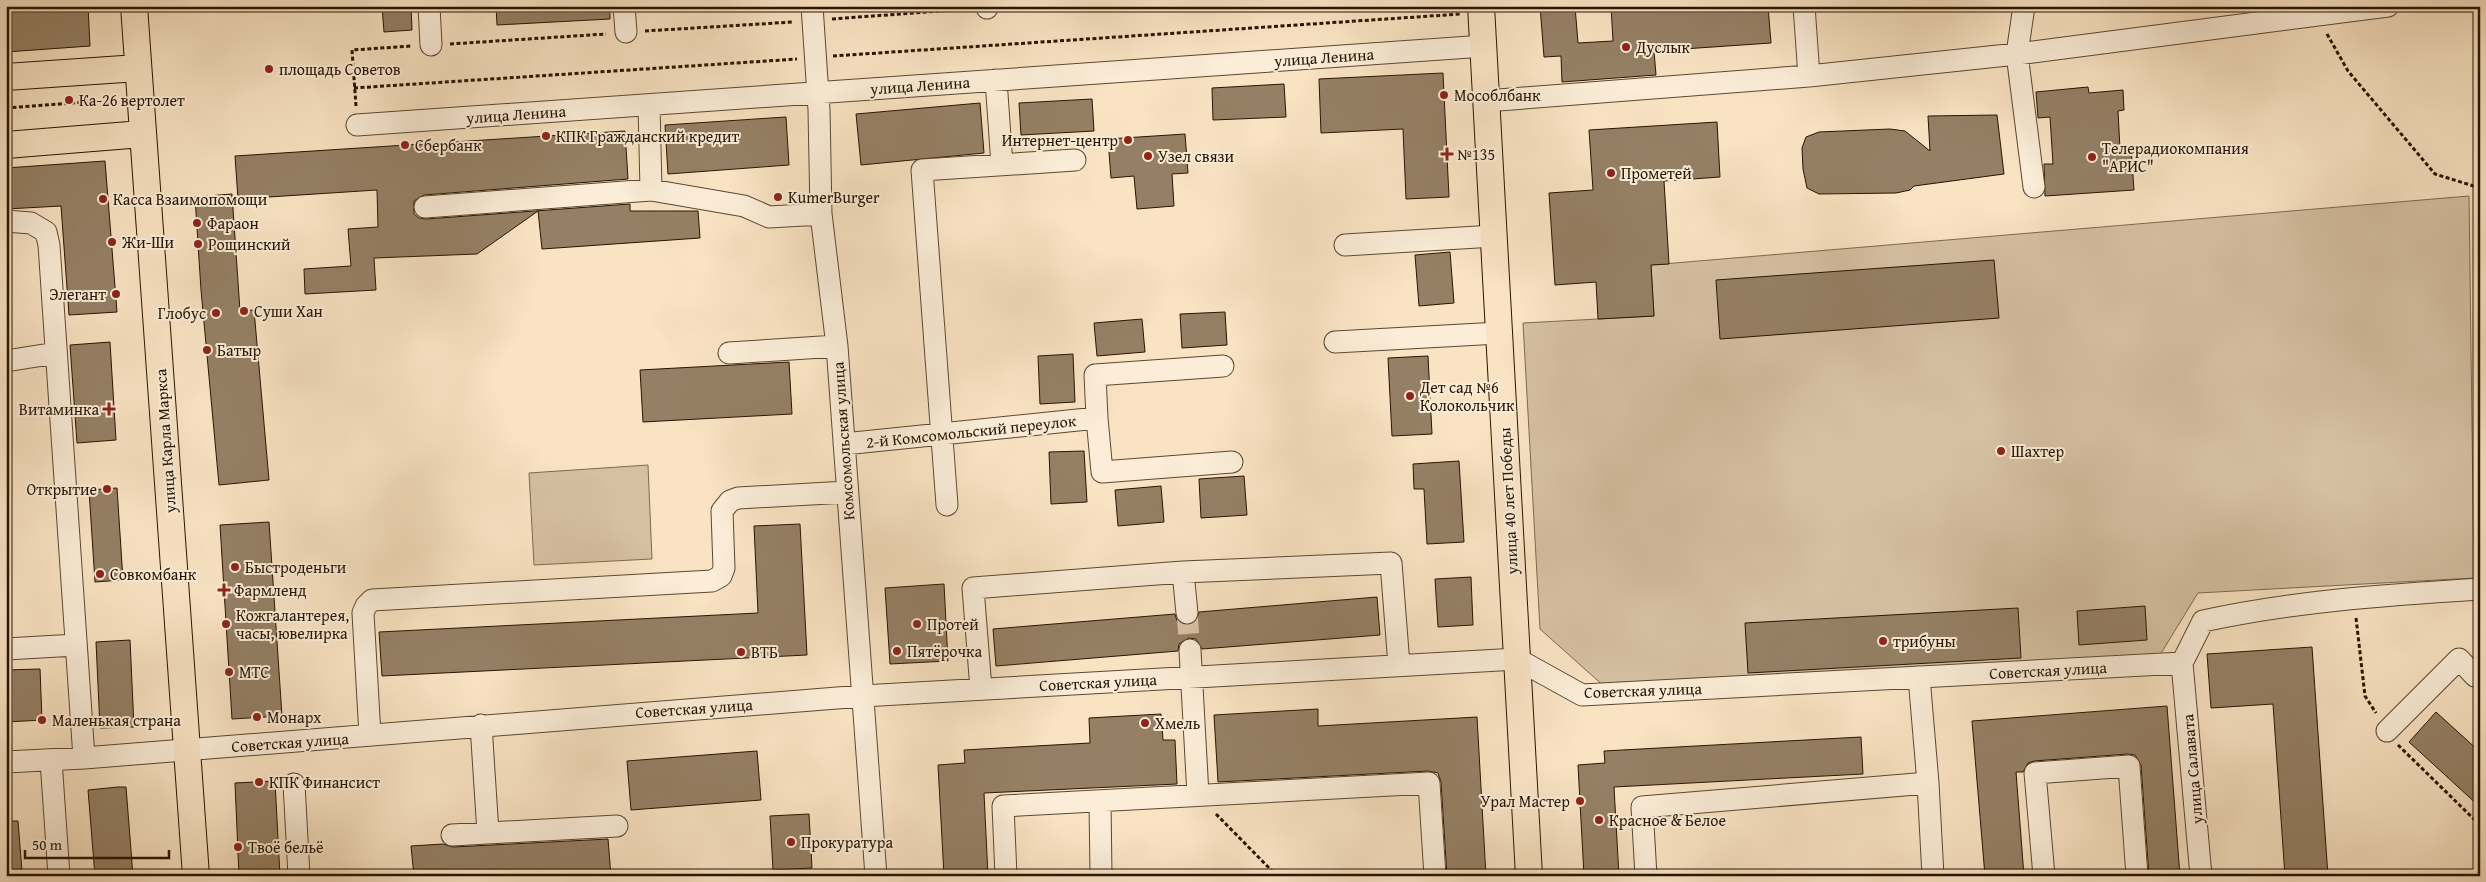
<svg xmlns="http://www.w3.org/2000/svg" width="2486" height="882" font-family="'Gentium Book Plus',serif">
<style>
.green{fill:#d5c0a2;stroke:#7e6a51}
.building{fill:#958065;stroke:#281400}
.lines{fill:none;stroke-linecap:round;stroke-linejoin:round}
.minor-tunnel{stroke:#dac4a6;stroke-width:21;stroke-dasharray:21 11;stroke-linecap:butt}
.minor-casing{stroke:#5c4831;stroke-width:23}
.major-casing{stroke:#281400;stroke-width:28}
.path{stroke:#281400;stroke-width:3;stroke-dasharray:4 2.5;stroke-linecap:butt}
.minor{stroke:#fbedd8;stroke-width:21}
.major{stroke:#f9e3c3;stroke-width:26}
.poi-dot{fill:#8f2418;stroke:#fbedd8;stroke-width:2}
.labels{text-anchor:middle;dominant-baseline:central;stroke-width:4;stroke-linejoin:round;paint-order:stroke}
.poi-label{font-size:16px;fill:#281400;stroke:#fbedd8;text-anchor:start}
.street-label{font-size:16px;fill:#281400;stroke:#fbedd8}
</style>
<rect width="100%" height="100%" fill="#f9e3c3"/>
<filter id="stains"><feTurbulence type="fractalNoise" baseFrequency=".004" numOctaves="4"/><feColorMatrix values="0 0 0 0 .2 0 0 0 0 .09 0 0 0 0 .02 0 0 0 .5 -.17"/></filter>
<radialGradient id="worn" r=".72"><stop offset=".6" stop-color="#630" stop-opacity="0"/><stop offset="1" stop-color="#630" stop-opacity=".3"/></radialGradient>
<path class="green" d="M 2469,196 L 2474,578 L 2198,593 L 2160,655 L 1606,688 L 1540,629 L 1523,323 L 1654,316 L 1651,265 Z
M 648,465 L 652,559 L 534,565 L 529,473 Z"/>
<path class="building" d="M 6,6 L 88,6 L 90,46 L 6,52 Z
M 382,6 L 411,6 L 412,30 L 384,32 Z
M 496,6 L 610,6 L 610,19 L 497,25 Z
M 1540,6 L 1575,6 L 1578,43 L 1613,41 L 1611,6 L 1768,6 L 1771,43 L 1654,51 L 1656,75 L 1562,82 L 1561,56 L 1544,57 Z
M 1443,73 L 1449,197 L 1406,199 L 1403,129 L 1321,133 L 1319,79 Z
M 1284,84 L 1286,117 L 1213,120 L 1212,88 Z
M 2088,87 L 2089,93 L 2123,90 L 2124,110 L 2118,111 L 2120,149 L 2131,148 L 2134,190 L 2045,196 L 2044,164 L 2053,164 L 2050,117 L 2038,118 L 2036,92 Z
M 1092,99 L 1094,131 L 1021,135 L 1019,103 Z
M 980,103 L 984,153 L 861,165 L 856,114 Z
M 1997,115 L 2004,174 L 1914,186 L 1910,190 L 1896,193 L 1819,194 L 1807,188 L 1803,169 L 1802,148 L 1806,137 L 1819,132 L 1890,129 L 1905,131 L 1930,151 L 1928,116 Z
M 786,117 L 789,165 L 668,174 L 665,125 Z
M 1717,122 L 1720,177 L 1664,181 L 1669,264 L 1651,265 L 1654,316 L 1598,319 L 1596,282 L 1555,285 L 1549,193 L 1593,190 L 1589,130 Z
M 625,131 L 628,179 L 424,195 L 414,201 L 414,214 L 419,218 L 426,219 L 630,204 L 630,211 L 698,211 L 700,238 L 542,249 L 538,211 L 477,254 L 374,258 L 376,290 L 305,294 L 304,269 L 351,266 L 348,229 L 378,227 L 377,190 L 238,199 L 235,156 Z
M 1185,134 L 1188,173 L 1172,174 L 1174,206 L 1137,209 L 1134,176 L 1111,178 L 1108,139 Z
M 105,161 L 117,312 L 69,315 L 61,206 L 6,209 L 6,168 Z
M 232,194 L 240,311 L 254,310 L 269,480 L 219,485 L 201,290 L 195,197 Z
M 1450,252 L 1454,303 L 1419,306 L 1415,255 Z
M 1994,260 L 1999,318 L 1720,339 L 1716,280 Z
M 1225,312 L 1227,345 L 1182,348 L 1180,314 Z
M 1142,319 L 1145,352 L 1097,356 L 1094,323 Z
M 110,342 L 116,440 L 77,443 L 70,345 Z
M 1073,354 L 1075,402 L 1040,404 L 1038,356 Z
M 1428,356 L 1432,434 L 1392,436 L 1388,358 Z
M 789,362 L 792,414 L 643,422 L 640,370 Z
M 1084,451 L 1087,502 L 1051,504 L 1049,452 Z
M 1459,461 L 1464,542 L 1427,544 L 1424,489 L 1414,489 L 1413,464 Z
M 1244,476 L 1247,515 L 1201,518 L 1199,479 Z
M 1161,486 L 1164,522 L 1118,526 L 1115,490 Z
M 117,488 L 123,580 L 95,582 L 89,490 Z
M 269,522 L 282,716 L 232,719 L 220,525 Z
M 800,524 L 807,655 L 382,676 L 379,632 L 758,613 L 754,526 Z
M 1471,577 L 1473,625 L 1438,627 L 1435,579 Z
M 944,584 L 948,661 L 890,664 L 885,588 Z
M 1377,597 L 1380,635 L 1202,649 L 1196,639 L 1189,638 L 1179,644 L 1178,651 L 996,666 L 993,629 L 1175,614 L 1177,621 L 1188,625 L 1195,623 L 1199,612 Z
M 2145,606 L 2147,640 L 2079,645 L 2077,611 Z
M 2018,608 L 2021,658 L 1748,673 L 1745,623 Z
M 130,640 L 134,727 L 100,728 L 96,642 Z
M 2312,647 L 2328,876 L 2285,876 L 2273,704 L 2211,708 L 2207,654 Z
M 40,669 L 42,720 L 6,722 L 6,670 Z
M 2167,706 L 2180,876 L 2149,876 L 2141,765 L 2135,755 L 2128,754 L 2034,761 L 2028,763 L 2023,772 L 2016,772 L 2024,876 L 1985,876 L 1972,721 Z
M 1318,709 L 1318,726 L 1477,717 L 1486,876 L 1447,876 L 1441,782 L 1438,773 L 1428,771 L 1218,782 L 1214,715 Z
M 2436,712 L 2480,752 L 2480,807 L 2409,742 Z
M 1161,714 L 1163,740 L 1175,740 L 1177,784 L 984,793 L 988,876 L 944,876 L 938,765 L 965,763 L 964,750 L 1090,743 L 1089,718 Z
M 1861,737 L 1863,774 L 1614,787 L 1619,876 L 1584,876 L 1578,765 L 1605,763 L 1604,751 Z
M 757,751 L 761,800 L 631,810 L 627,761 Z
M 275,781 L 280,876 L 239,876 L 235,783 Z
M 118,787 L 126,787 L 133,876 L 95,876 L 88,790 Z
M 809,814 L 812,868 L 773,870 L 770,816 Z
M 6,821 L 18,821 L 22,871 L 6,871 Z
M 608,839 L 611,876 L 414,876 L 411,846 L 443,844 L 453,847 Z"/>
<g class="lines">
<path class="minor-tunnel" d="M 1187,613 L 1190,650"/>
<g class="minor-casing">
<path id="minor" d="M 429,6 L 431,45
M 624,6 L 626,32
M 812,6 L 819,110 L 821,214 L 837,346 L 876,876
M 987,6 L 987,8
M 2024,6 L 2017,54 L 2034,187
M 1809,76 L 2017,54 L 2388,6
M 996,80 L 1002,165
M 1486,101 L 1809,76 L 1804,6
M 649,105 L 651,190
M 357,125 L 1484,46
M 425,207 L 651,190 L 744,206 L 769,217 L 821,214
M 6,221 L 31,223 L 46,232 L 49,245 L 84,758
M 1345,245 L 1494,236
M 1335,342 L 1499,333
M 729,353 L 837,346
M 6,361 L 56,353
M 1097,418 L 1095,375 L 1223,366
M 844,444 L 1097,418 L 1102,472 L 1232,462
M 947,505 L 922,170 L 1075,160
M 1187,613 L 1183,572 L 1391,563 L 1399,665
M 6,649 L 76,645
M 1190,650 L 1198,795
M 2182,663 L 2203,621 C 2295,601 2386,595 2480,589
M 2182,663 L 2201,876
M 981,689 L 973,588 L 1183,572
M 481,725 L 488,833
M 2387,731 L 2459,659 L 2475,676
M 370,735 L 363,613 L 366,606 L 372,600 L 712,581 L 721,576 L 724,568 L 722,511 L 730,501 L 738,498 L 847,492
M 51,760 L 59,876
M 6,762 L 84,758 L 862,696 L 1517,659 L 1582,695 L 2182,663
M 1928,783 L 1933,876
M 294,784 L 299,876
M 1100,801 L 1101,876
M 452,835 L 617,826
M 1006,876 L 1003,806 L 1429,783 L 1435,876
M 1646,876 L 1642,807 L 1928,783 L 1919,677
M 2044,876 L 2035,773 L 2129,766 L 2137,876"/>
</g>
<g class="major-casing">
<path id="major" d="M 134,6 L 196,876
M 1481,6 L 1529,876
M 6,77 L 138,68
M 6,145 L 142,134"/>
</g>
<path class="path" d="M 832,19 L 968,9
M 645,31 L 793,22
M 2327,34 L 2348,71 L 2435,174 L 2480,188
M 450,44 L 606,34
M 833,56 L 1461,14
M 354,88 L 797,59
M 356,106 L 352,50 L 412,46
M 6,108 L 100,101
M 2356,618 L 2365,696 L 2376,713
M 2398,745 L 2480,825
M 1216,814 L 1277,876"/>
<use href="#minor" class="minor"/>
<use href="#major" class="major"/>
</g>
<g class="poi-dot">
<circle cx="1626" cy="47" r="5"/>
<circle cx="269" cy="69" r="5"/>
<circle cx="1444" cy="95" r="5"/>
<circle cx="69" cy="100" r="5"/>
<circle cx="546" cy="136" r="5"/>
<circle cx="1128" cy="140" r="5"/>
<circle cx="405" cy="145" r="5"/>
<path d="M1444.5 146.5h5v5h5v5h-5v5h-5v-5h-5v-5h5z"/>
<circle cx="1148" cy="156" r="5"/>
<circle cx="2092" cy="157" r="5"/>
<circle cx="1611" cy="173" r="5"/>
<circle cx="778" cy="197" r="5"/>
<circle cx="103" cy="199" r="5"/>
<circle cx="197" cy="223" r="5"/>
<circle cx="112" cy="242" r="5"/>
<circle cx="198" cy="244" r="5"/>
<circle cx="116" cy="294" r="5"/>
<circle cx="244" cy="311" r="5"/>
<circle cx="216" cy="313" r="5"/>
<circle cx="207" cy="350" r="5"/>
<circle cx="1410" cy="396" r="5"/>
<path d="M106.5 401.5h5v5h5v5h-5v5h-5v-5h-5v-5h5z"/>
<circle cx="2001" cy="451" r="5"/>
<circle cx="107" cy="489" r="5"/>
<circle cx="235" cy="567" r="5"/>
<circle cx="100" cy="574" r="5"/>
<path d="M221.5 582.5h5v5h5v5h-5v5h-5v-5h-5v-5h5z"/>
<circle cx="226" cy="624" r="5"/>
<circle cx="917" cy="624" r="5"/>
<circle cx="1883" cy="641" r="5"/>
<circle cx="897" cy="651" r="5"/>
<circle cx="741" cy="652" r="5"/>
<circle cx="229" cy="672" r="5"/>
<circle cx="257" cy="717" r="5"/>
<circle cx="42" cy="720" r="5"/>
<circle cx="1145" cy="723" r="5"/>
<circle cx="259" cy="782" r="5"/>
<circle cx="1580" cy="801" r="5"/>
<circle cx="1599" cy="820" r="5"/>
<circle cx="791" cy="842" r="5"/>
<circle cx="238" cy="847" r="5"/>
</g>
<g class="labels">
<g class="poi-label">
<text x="1636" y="47">Дуслык</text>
<text x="279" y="69">площадь Советов</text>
<text x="1454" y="95">Мособлбанк</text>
<text x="79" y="100">Ка-26 вертолет</text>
<text x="556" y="136">КПК Гражданский кредит</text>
<text x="1118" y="140" text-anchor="end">Интернет-центр</text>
<text x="415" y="145">Сбербанк</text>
<text x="2102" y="148">Телерадиокомпания<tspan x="2102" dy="18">"АРИС"</tspan></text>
<text x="1457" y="154">№135</text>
<text x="1158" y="156">Узел связи</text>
<text x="1621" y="173">Прометей</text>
<text x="788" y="197">KumerBurger</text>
<text x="113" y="199">Касса Взаимопомощи</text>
<text x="207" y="223">Фараон</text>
<text x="122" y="242">Жи-Ши</text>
<text x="208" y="244">Рощинский</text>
<text x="106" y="294" text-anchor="end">Элегант</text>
<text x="254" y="311">Суши Хан</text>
<text x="206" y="313" text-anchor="end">Глобус</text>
<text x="217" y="350">Батыр</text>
<text x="1420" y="387">Дет сад №6<tspan x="1420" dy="18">Колокольчик</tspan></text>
<text x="99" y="409" text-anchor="end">Витаминка</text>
<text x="2011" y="451">Шахтер</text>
<text x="97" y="489" text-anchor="end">Открытие</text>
<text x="245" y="567">Быстроденьги</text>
<text x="110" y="574">Совкомбанк</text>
<text x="234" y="590">Фармленд</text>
<text x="236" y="615">Кожгалантерея,<tspan x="236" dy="18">часы, ювелирка</tspan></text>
<text x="927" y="624">Протей</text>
<text x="1893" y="641">трибуны</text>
<text x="907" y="651">Пятёрочка</text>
<text x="751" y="652">ВТБ</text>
<text x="239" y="672">МТС</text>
<text x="267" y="717">Монарх</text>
<text x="52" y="720">Маленькая страна</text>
<text x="1155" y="723">Хмель</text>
<text x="269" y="782">КПК Финансист</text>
<text x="1570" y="801" text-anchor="end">Урал Мастер</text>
<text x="1609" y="820">Красное &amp; Белое</text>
<text x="801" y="842">Прокуратура</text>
<text x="248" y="847">Твоё бельё</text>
</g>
<g class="street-label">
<text transform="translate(1324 57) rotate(-4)">улица Ленина</text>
<text transform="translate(920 85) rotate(-4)">улица Ленина</text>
<text transform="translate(516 114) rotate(-4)">улица Ленина</text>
<text transform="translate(971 431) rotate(-6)">2-й Комсомольский переулок</text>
<text transform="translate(165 441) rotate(-94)">улица Карла Маркса</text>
<text transform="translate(843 441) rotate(-94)">Комсомольская улица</text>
<text transform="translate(1508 501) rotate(-93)">улица 40 лет Победы</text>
<text transform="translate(2048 670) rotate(-3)">Советская улица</text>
<text transform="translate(1098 682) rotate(-3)">Советская улица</text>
<text transform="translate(1643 690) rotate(-2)">Советская улица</text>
<text transform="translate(694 708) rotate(-4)">Советская улица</text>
<text transform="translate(290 742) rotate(-4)">Советская улица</text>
<text transform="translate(2192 769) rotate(-95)">улица Салавата</text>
</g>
</g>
<rect width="2486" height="882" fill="none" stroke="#f9e3c3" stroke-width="25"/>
<rect x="8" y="8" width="2471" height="867" fill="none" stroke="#281400" stroke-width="2.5"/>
<rect x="12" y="12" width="2461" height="857" fill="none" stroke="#281400"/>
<path d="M25 850v8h144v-8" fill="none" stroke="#281400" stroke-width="2.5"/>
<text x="32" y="850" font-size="15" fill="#281400" stroke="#fbedd8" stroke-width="4" paint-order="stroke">50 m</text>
<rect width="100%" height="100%" filter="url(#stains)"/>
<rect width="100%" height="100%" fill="url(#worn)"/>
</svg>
